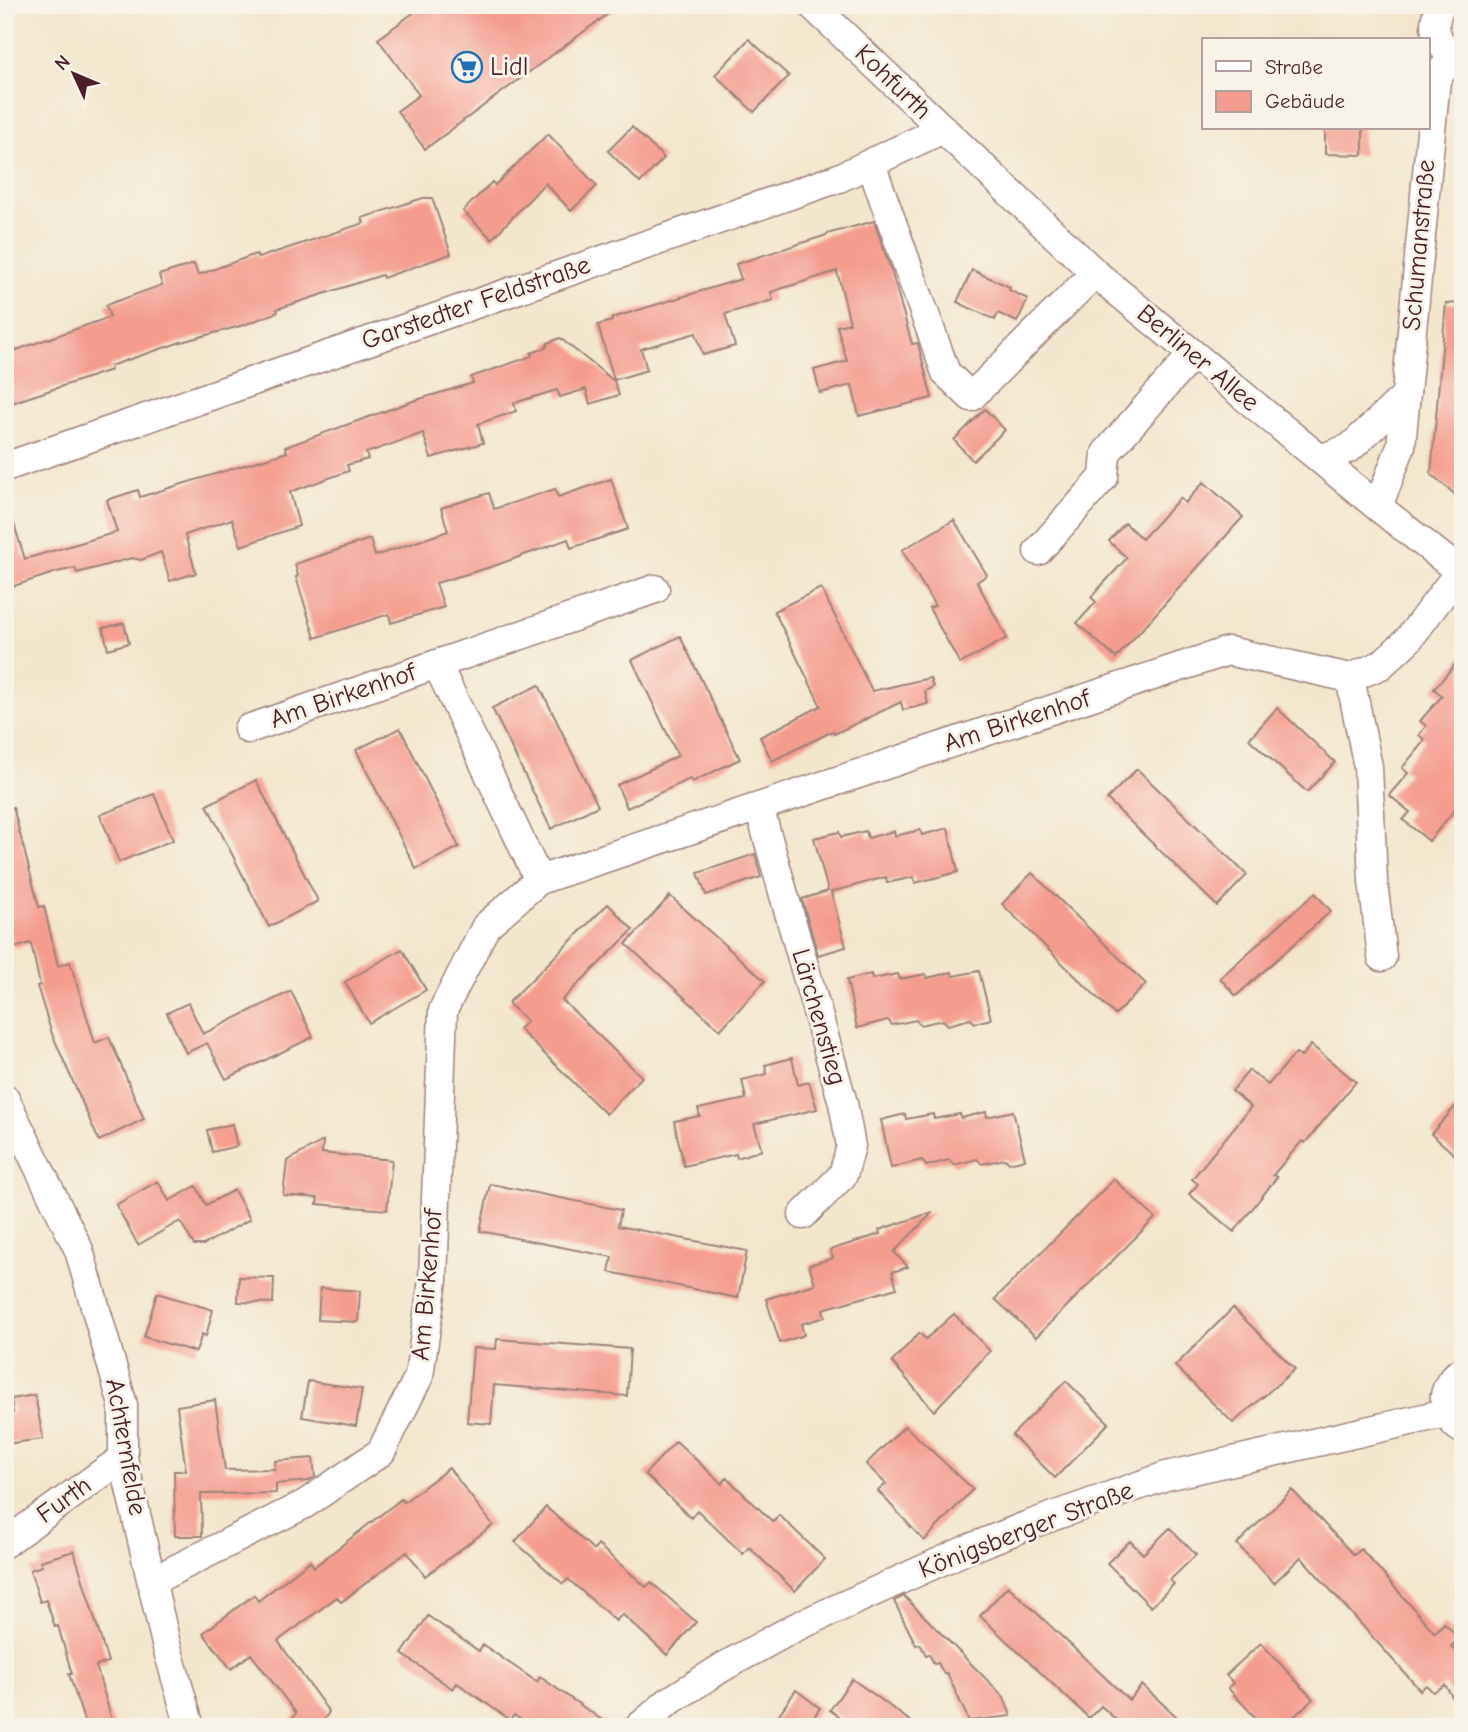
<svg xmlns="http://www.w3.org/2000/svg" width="1468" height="1732" font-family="'Comic Neue',sans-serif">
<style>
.building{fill:#f59c90}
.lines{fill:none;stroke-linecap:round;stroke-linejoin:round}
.minor-casing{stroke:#9e827c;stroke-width:31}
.minor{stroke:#fff;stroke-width:28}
.labels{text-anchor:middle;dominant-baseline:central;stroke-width:6;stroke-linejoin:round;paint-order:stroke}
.poi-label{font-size:26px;fill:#4a1f2b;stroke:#f7f3e8;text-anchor:start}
.street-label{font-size:26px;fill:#4a1f2b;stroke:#f7f3e8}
</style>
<rect width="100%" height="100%" fill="#f7f3e8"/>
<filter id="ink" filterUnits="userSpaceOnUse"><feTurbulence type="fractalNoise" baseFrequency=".0143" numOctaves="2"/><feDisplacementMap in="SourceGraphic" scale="14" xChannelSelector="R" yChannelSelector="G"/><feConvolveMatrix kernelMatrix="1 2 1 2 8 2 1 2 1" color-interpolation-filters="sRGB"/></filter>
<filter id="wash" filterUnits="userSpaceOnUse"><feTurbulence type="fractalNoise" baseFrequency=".00686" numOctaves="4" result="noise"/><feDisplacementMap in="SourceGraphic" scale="28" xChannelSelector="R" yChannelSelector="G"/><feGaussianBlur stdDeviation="1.57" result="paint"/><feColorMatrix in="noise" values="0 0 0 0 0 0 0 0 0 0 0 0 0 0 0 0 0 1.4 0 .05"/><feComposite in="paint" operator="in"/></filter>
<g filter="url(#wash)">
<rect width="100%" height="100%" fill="#f3e6ce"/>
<g id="blocks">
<path class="building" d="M 424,5 L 620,5 L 425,149 L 397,111 L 419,95 L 378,39 Z
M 749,39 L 789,76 L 754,112 L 715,75 Z
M 632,127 L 664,158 L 640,183 L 608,151 Z
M 1325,128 L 1363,128 L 1363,155 L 1325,154 Z
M 548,134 L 597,186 L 571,211 L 545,183 L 492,239 L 463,211 L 492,182 L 495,185 Z
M 423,198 L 432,198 L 451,254 L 383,278 L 382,275 L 277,309 L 278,312 L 244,325 L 181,342 L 110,366 L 111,370 L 5,405 L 5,354 L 110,317 L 106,305 L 162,285 L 159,275 L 194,264 L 198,275 L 256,254 L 258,258 L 364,223 L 362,218 Z
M 874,221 L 892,273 L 912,344 L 918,343 L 919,348 L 932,398 L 859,416 L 852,385 L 820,393 L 814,370 L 847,361 L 837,326 L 850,323 L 837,271 L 771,292 L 773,300 L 725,314 L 735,346 L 703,355 L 696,333 L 641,349 L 647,370 L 614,380 L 598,325 L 612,321 L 612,318 L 741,279 L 736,264 L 827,235 L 827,234 Z
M 972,270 L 1010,287 L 1009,290 L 1028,299 L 1017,322 L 998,313 L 995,320 L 957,302 Z
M 1446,303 L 1463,304 L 1463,501 L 1431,474 Z
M 560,338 L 614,381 L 619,395 L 590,404 L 586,389 L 560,397 L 557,390 L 514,403 L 516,411 L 478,424 L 483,443 L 431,458 L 423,433 L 366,453 L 368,459 L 347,465 L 349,471 L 290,492 L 299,526 L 241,546 L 232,519 L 185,535 L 196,573 L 170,581 L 161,552 L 141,560 L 132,558 L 77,573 L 75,568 L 57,572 L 11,587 L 5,568 L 5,513 L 10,512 L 25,559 L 117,532 L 107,500 L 138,490 L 140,497 L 287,452 L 285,447 L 413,401 L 473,383 L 471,377 L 532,356 L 531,353 L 546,348 L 548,343 Z
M 985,409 L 1005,430 L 973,461 L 954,440 Z
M 611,479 L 628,529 L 571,548 L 568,539 L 494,566 L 436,583 L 444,607 L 391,623 L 389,614 L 315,638 L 296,577 L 298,576 L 295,564 L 370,539 L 375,556 L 448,531 L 441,508 L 489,493 L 494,509 L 555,489 L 558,497 Z
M 1204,482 L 1243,517 L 1116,658 L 1077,623 L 1096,602 L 1091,597 L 1127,558 L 1109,541 L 1125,523 L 1142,539 L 1180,498 L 1185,503 Z
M 954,520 L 987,575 L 977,582 L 1007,638 L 960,664 L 929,608 L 935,606 L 902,550 Z
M 821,588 L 872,691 L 930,678 L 933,687 L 925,691 L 928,704 L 903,710 L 901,702 L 834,734 L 833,731 L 772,761 L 760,737 L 821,706 L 774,611 Z
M 124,623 L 129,643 L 108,649 L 103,628 Z
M 680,636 L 740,759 L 692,782 L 690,779 L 627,808 L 617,785 L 678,756 L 632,660 Z
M 1463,655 L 1463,800 L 1429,841 L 1403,820 L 1410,812 L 1389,795 L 1408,773 L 1402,768 L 1425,740 L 1419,735 L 1426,726 L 1420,721 L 1442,696 L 1434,689 Z
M 539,685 L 598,806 L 551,829 L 492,708 Z
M 1277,708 L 1335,762 L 1307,792 L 1249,739 Z
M 400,728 L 459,847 L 416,869 L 356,750 Z
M 1137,769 L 1247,875 L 1217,906 L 1107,799 Z
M 256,780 L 318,901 L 269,927 L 207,805 Z
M 154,794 L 173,840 L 119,862 L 100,815 Z
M 13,807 L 39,907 L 44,906 L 58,966 L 70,962 L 95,1043 L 109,1037 L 144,1119 L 99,1141 L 52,1034 L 37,986 L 40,985 L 31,943 L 14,948 L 5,913 L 5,808 Z
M 948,828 L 958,872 L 915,883 L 914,877 L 887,883 L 886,877 L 831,892 L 846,947 L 818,955 L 802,899 L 828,891 L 814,838 L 839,832 L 841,837 L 866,831 L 868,838 L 894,831 L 895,836 L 920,830 L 922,835 Z
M 755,854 L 761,877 L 706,895 L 698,873 Z
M 1032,873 L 1146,984 L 1115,1015 L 1002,904 Z
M 1315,893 L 1331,911 L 1236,996 L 1220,978 Z
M 670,896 L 765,981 L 720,1030 L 626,944 Z
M 608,904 L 633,930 L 562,1000 L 642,1077 L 606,1114 L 519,1029 L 527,1021 L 508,1003 Z
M 402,949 L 426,990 L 369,1023 L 345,982 Z
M 979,971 L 991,1019 L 975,1023 L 970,1019 L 948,1025 L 943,1020 L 920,1025 L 916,1020 L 892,1025 L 888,1020 L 857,1028 L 847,980 L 871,974 L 872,979 L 898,974 L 900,979 L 926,974 L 927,978 L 952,972 L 953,976 Z
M 291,991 L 313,1037 L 226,1079 L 207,1043 L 186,1053 L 167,1013 L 188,1003 L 203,1034 Z
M 1311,1045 L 1356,1082 L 1305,1143 L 1302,1141 L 1273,1175 L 1277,1177 L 1234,1232 L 1189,1194 L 1198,1184 L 1192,1179 L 1251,1107 L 1232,1091 L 1249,1070 L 1268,1085 L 1296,1053 L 1301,1057 Z
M 792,1058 L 798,1085 L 809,1082 L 817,1109 L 754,1124 L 762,1150 L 737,1158 L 736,1154 L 684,1166 L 674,1121 L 700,1116 L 698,1109 L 746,1099 L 742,1080 L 767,1074 L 765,1065 Z
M 1463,1098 L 1463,1162 L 1431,1134 Z
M 1013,1111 L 1025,1159 L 1009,1163 L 1005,1159 L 982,1164 L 977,1159 L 954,1165 L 949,1160 L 926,1166 L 922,1160 L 891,1168 L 881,1120 L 905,1114 L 906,1119 L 933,1114 L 934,1119 L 960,1114 L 961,1118 L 986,1112 L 987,1117 Z
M 232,1124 L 237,1146 L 212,1152 L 207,1130 Z
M 323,1141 L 322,1153 L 392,1160 L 387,1210 L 317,1204 L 318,1198 L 283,1195 L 287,1161 Z
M 1114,1179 L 1155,1218 L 1036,1337 L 995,1299 Z
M 158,1181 L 169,1201 L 196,1186 L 206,1205 L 234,1190 L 250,1219 L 203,1245 L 194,1245 L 180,1221 L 138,1245 L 116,1205 Z
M 490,1184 L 621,1210 L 618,1226 L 747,1251 L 738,1298 L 609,1272 L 612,1257 L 480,1231 Z
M 933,1212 L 894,1252 L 908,1267 L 892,1272 L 897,1288 L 823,1309 L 825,1317 L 801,1324 L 804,1335 L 780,1343 L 766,1299 L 815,1284 L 809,1265 L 833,1258 L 830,1250 L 880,1234 L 879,1230 Z
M 239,1277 L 274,1278 L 273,1303 L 238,1302 Z
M 320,1288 L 360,1291 L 358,1322 L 318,1320 Z
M 157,1293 L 213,1310 L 206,1336 L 202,1334 L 196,1352 L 144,1337 Z
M 1233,1308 L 1295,1369 L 1233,1423 L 1175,1366 Z
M 954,1314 L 990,1351 L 934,1411 L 892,1362 L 919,1333 L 926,1339 Z
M 497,1339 L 630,1349 L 627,1396 L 494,1385 L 491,1424 L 467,1422 L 473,1348 L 496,1349 Z
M 308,1381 L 362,1389 L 356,1426 L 302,1417 Z
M 1066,1381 L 1109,1423 L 1055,1478 L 1012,1435 Z
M 35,1395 L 43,1439 L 5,1444 L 5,1414 L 13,1413 L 11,1399 Z
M 215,1400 L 225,1470 L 275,1469 L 275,1461 L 313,1458 L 315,1477 L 308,1481 L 276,1484 L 276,1493 L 201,1494 L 202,1536 L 175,1536 L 174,1471 L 186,1471 L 177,1406 Z
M 905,1426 L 973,1489 L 924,1541 L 878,1491 L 886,1484 L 866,1464 Z
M 676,1441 L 722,1484 L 727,1478 L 773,1522 L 779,1515 L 825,1559 L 795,1591 L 749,1547 L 743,1554 L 697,1510 L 691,1518 L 645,1474 Z
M 449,1468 L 493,1525 L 425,1576 L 407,1552 L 341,1602 L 337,1597 L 278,1641 L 329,1712 L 319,1727 L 286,1727 L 296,1713 L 251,1654 L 231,1669 L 203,1633 L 254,1595 L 258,1601 L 310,1561 L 314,1567 L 401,1499 L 404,1502 Z
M 1292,1490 L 1354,1555 L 1361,1549 L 1435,1633 L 1444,1623 L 1459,1638 L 1451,1647 L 1463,1657 L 1463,1714 L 1445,1685 L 1433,1692 L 1426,1685 L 1420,1690 L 1301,1557 L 1274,1583 L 1237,1544 Z
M 546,1507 L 594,1550 L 598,1545 L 646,1587 L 651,1582 L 696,1622 L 667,1655 L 622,1614 L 616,1621 L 568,1579 L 563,1584 L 515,1542 Z
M 1170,1528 L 1196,1555 L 1170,1580 L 1174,1584 L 1151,1607 L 1107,1563 L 1130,1541 L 1143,1554 Z
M 74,1551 L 108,1662 L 96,1666 L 114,1727 L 86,1727 L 69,1674 L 72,1674 L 58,1626 L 55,1627 L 46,1600 L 40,1602 L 30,1570 L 42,1566 L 40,1561 Z
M 1008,1586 L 1129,1700 L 1142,1685 L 1188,1727 L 1124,1727 L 1101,1706 L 1089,1718 L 980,1616 Z
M 904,1596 L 1004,1697 L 1011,1716 L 969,1721 L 947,1673 L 944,1674 L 938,1663 L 934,1664 L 929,1654 L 926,1655 L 920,1644 L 916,1645 L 894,1601 Z
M 428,1616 L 479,1651 L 483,1645 L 537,1682 L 540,1677 L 612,1727 L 532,1727 L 514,1715 L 510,1720 L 457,1683 L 453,1689 L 402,1654 Z
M 1261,1643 L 1313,1699 L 1283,1727 L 1264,1727 L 1228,1688 L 1233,1683 L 1226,1675 Z
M 852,1679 L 872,1693 L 918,1727 L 853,1727 L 830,1710 Z
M 796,1690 L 820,1708 L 807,1727 L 770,1727 Z"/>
</g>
</g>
<g filter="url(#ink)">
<use href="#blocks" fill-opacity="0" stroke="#9e827c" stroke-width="2"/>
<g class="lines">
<g class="minor-casing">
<path id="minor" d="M 812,5 L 1095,273 L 1378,507 L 1463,574
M 1442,5 C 1426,26 1440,53 1463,60
M 871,164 L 946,373 L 971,397 L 1095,273
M 1320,459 L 1350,448 L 1405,396
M 5,467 L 839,178 L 943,129
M 1378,507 L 1401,446 L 1436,79 L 1452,57
M 1038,551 L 1104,477 L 1106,453 L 1193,354
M 1350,678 L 1368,767 L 1373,881 L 1382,957
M 248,729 L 437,664
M 759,807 L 843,1103 L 851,1146 L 843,1175 L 803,1215
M 539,880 L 437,664 L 655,589
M 5,1099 L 79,1250 L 123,1405 L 123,1458 L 166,1644 L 190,1727
M 1463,1370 C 1439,1385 1438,1415 1463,1430
M 5,1543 L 123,1458
M 152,1581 L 305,1504 L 381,1452 L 419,1376 L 433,1280 L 443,1010 L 486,926 L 539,880 L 1228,651 L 1350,678 L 1381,665 L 1408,640 L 1459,572
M 639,1727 L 668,1702 L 723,1667 L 794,1628 L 968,1549 L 1026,1526 L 1166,1476 L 1446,1413"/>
</g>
<use href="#minor" class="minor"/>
</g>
</g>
<defs>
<g id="supermarket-ring" transform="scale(1.575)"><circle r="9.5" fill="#f7f3e8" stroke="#1f6fb2" stroke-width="1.5"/><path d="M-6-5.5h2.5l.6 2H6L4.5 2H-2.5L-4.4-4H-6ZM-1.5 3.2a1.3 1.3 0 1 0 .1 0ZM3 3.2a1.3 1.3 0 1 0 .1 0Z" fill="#1f6fb2"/></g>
</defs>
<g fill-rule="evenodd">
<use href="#supermarket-ring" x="467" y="67"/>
</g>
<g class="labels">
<g class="poi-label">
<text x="490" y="67">Lidl</text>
</g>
<g class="street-label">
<text transform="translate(893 82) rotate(44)">Kohfurth</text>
<text transform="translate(1419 245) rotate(-85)">Schumanstraße</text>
<text transform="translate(476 303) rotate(-19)">Garstedter Feldstraße</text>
<text transform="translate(1198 358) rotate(40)">Berliner Allee</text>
<text transform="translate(343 696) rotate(-19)">Am Birkenhof</text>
<text transform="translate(1017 721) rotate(-18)">Am Birkenhof</text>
<text transform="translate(819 1017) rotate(74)">Lärchenstieg</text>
<text transform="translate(427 1285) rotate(-85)">Am Birkenhof</text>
<text transform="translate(126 1447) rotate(80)">Achternfelde</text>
<text transform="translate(64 1500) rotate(-36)">Furth</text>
<text transform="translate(1026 1530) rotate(-21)">Königsberger Straße</text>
</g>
</g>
<rect width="1468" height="1732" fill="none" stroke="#f7f3e8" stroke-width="28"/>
<rect x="1202" y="38" width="228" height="91" fill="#f7f3e8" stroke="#b29e9c" stroke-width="2"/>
<rect x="1216" y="61" width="35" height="10" fill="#ffffff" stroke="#b29e9c" stroke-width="2"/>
<text x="1265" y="74" font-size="21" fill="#4a1f2b">Straße</text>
<rect x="1216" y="91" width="35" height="21" fill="#f59c90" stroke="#b29e9c" stroke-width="2"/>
<text x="1265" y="108" font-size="21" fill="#4a1f2b">Gebäude</text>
<g transform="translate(74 74) rotate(314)" stroke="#f7f3e8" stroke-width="5" paint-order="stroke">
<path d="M0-5L12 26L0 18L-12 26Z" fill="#4a1f2b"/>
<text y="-10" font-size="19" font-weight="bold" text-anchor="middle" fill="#4a1f2b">N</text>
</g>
</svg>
